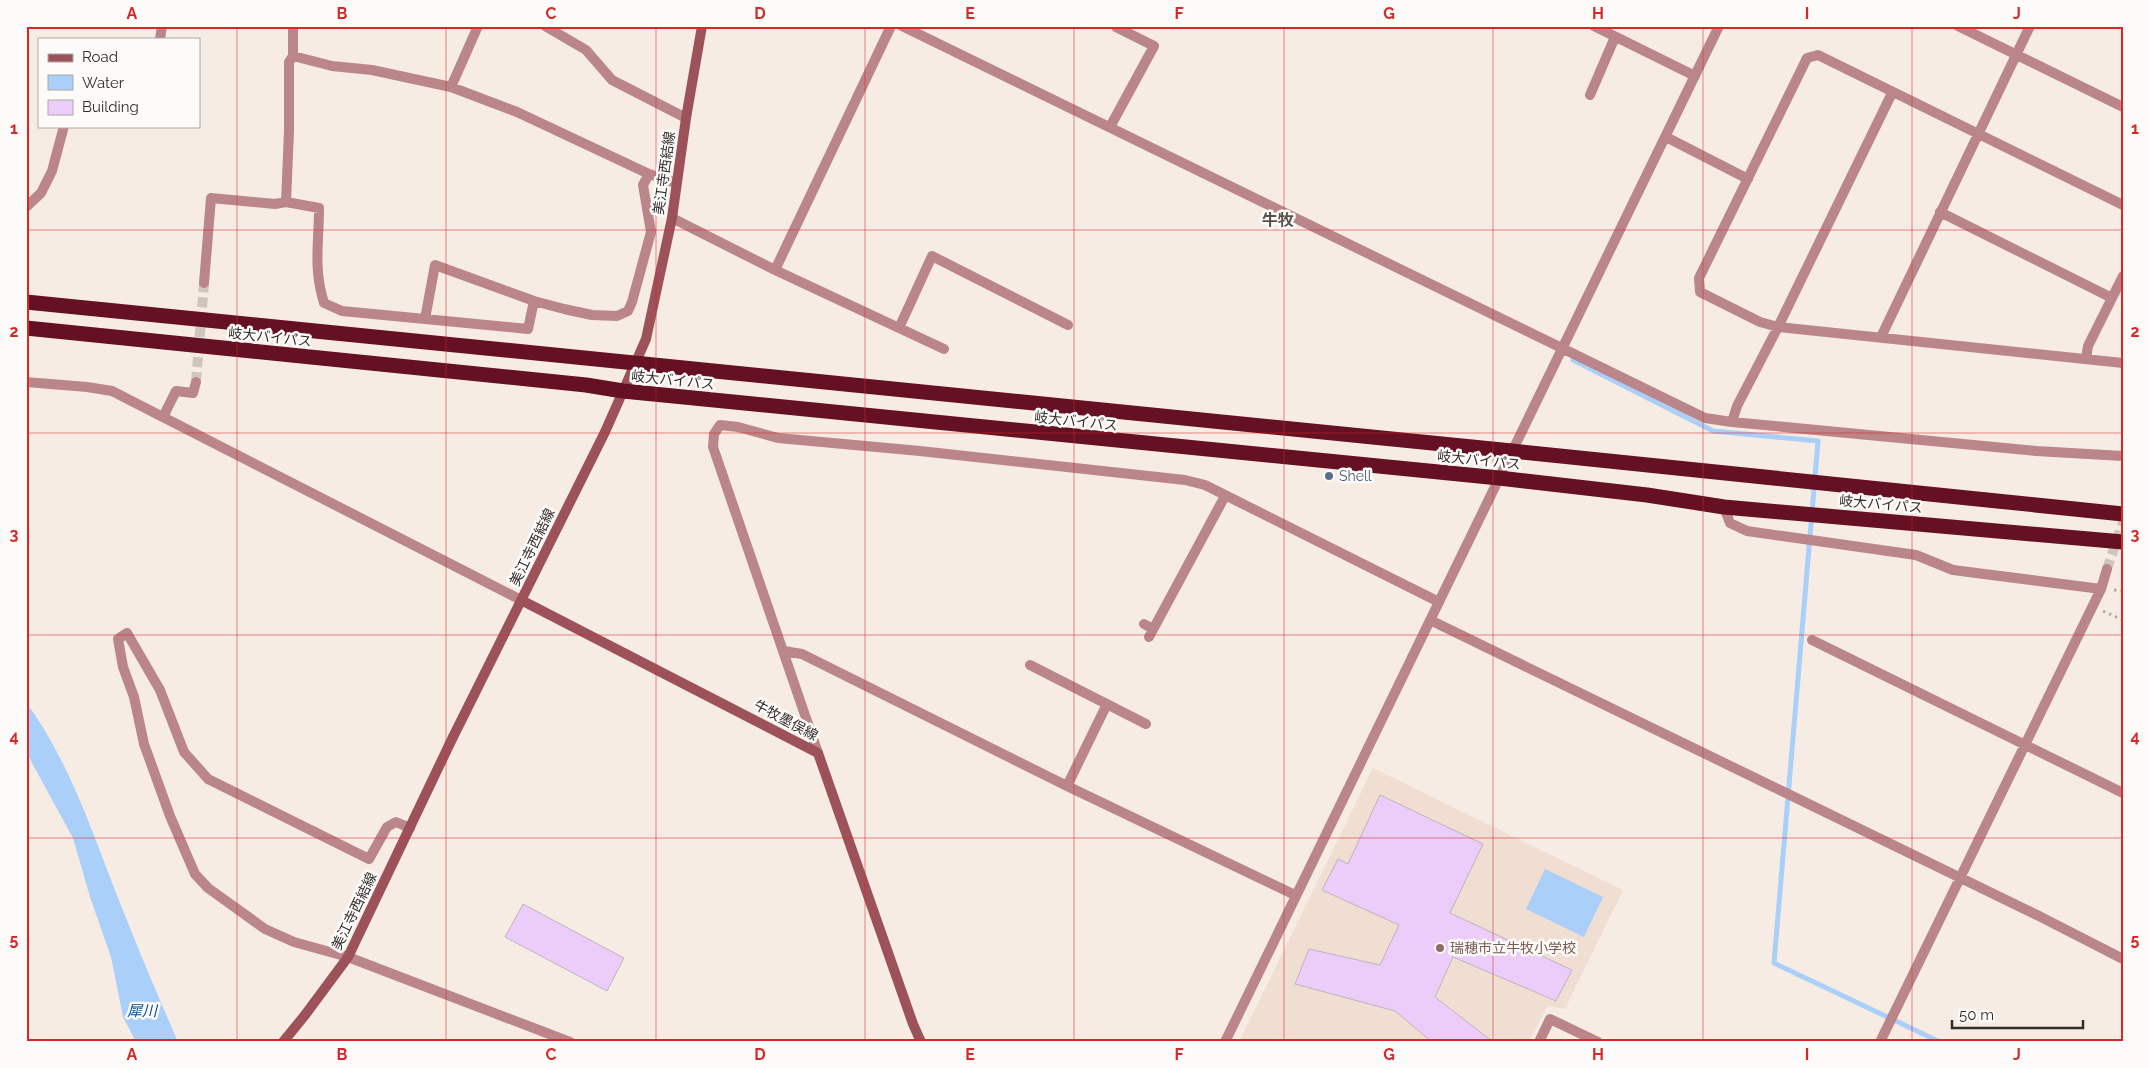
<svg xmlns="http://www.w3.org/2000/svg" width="2149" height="1068" font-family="Raleway,'Noto Sans JP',sans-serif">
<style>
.built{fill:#f0ded2}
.water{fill:#aacff8}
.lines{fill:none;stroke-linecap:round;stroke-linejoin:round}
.stream{stroke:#aacff8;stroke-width:5}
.building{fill:#ecccf9;stroke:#bcb5bf}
.street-tunnel{stroke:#cfc6bf;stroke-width:10;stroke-dasharray:10 5;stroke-linecap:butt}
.path{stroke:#b5aca6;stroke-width:3;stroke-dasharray:2.5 4;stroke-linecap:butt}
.lane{stroke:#bb868a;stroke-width:10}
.street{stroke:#bb868a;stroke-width:10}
.secondary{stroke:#9d525a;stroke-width:10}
.highway{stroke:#651023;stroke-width:15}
.grid{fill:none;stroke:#d62828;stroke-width:1;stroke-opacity:0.55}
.service-dot{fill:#5c6f8a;stroke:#fdfbfa;stroke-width:2}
.education-dot{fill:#8d6e63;stroke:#fdfbfa;stroke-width:2}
.labels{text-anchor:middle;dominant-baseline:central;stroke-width:5;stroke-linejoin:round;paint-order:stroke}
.street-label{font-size:14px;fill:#312d2a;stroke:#fdfbfa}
.service-label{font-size:14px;fill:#4e5e75;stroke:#fdfbfa;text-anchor:start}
.education-label{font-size:14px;fill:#785e54;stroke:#fdfbfa;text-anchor:start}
.water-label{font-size:15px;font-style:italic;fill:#044c86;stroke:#fdfbfa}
.quarter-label{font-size:16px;font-weight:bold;fill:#584f48;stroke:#fdfbfa}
.neatline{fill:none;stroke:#d62828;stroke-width:2}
.grid-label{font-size:16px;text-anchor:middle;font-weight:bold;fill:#d62828}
</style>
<rect width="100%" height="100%" fill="#f7ece4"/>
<path class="built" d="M 1373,768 L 1623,890 L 1565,1009 L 1547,1006 L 1529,1042 L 1239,1042 Z"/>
<path class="water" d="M 26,702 C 69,761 92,831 118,898 C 137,946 157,994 178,1042 L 136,1042 L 123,1017 L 111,957 L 90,897 L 73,838 L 26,752 Z
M 1545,869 L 1603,897 L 1584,937 L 1526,909 Z"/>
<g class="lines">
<path class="stream" d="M 1573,360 L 1713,431 L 1818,441 L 1774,963 L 1940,1042"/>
</g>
<path class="building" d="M 1380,795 L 1483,844 L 1450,913 L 1572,970 L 1556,1001 L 1453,957 L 1435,997 L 1493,1042 L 1432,1042 L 1395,1011 L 1295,984 L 1309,949 L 1380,965 L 1399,925 L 1322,890 L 1338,859 L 1348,864 Z
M 523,904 L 624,958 L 607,991 L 505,937 Z"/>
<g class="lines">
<path class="street-tunnel" d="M 196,382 L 204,283
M 2107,569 L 2123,522"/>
<path class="path" d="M 2114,590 L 2123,591
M 2103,611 L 2123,620"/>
<path class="lane" d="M 348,957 L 294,942 L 265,929 L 208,888 L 195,874 L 170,816 L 144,744 L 134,697 L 123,667 L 118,639 L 127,633 L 160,690 L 184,752 L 208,779 L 369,859 L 387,827 L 396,822 L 410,828"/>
<path class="street" d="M 293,26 L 293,56 L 289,62 L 289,131 L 286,202 L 319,208 C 319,244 313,267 324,303 L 342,311 L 425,319 L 435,265 L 534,301 L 564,309 L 592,315 L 617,316 L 628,311 L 632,302 L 651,232 L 643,185 L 649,174
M 545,26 L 586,50 L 612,80 L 686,118
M 902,26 L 1705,418 L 1732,422 L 2036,451 L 2123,456
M 1594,26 L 1695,76
M 1958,26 L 2123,107
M 160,39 L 162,26
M 293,56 L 332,66 L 372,70 L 451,87 L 517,112 L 649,174 L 676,183
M 451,87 L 478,26
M 1590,95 L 1615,37
M 1110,127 L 1154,46 L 1116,27
M 1666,137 L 1748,179
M 2123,205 L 1818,55 L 1807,58 L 1699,278 L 1700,292 L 1760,322 L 1778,327 L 2123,363
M 26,207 L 41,193 L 52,171 L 64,126
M 1940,212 L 2112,298
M 672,218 L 775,270 L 944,349
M 775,270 L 891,26
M 204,283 L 211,198 L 275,204 L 286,202
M 425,319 L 528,329 L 534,301
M 899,328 L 932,256 L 1068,325
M 1881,337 L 2030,26
M 2086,359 L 2088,346 L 2123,276
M 26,382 L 87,387 L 112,391 L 521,600
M 163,417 L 176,391 L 193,393 L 196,382
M 1732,422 L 1737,406 L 1778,327 L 1892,93
M 1724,507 L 1730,523 L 1747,531 L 1916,555 L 1953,570 L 2101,589
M 1430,620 L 2039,916 L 2123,959
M 1144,624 L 1153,629
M 1149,637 L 1225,496
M 1812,640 L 2123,793
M 784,651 L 802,654 L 1067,786 L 1295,895
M 1030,665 L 1146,724
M 818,753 L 713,447 L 714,434 L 720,425 L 738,427 L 778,438 L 920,451 L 1185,480 L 1205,485 L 1439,602
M 1067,786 L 1107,704
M 348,957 L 570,1042
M 1225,1042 L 1719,26
M 1539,1042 L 1550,1019 L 1598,1042
M 1880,1042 L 2101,589 L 2107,569"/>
<path class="secondary" d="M 521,600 L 818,753 L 913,1024 L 921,1042
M 283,1042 L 305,1015 L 348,957 L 452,739 L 605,432 L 646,339 L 672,218 L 686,118 L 702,26"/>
<path class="highway" d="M 26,302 L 1512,451 L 2123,514
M 26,328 L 586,385 L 623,391 L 1499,478 L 1647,495 L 1724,507 L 2123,542"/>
</g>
<path class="grid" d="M 237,26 L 237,1042M 446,26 L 446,1042M 656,26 L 656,1042M 865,26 L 865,1042M 1074,26 L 1074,1042M 1284,26 L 1284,1042M 1493,26 L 1493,1042M 1703,26 L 1703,1042M 1912,26 L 1912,1042M 26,230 L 2123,230M 26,433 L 2123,433M 26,635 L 2123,635M 26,838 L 2123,838"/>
<circle class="service-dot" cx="1329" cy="476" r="5"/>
<circle class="education-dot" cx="1440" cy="948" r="5"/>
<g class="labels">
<g class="street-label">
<text transform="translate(664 173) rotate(-82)">美江寺西結線</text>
<text transform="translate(270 337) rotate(6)">岐大バイパス</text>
<text transform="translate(673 380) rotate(6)">岐大バイパス</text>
<text transform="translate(1076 421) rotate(6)">岐大バイパス</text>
<text transform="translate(1479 460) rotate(6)">岐大バイパス</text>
<text transform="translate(1881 504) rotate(5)">岐大バイパス</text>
<text transform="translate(532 547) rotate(-64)">美江寺西結線</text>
<text transform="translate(786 720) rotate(28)">牛牧墨俣線</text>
<text transform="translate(354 911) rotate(-64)">美江寺西結線</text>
</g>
<g class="service-label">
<text x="1339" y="476">Shell</text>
</g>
<g class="education-label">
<text x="1450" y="948">瑞穂市立牛牧小学校</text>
</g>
<g class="water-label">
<text x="142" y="1011">犀川</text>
</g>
<g class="quarter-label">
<text x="1278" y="220">牛牧</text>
</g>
</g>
<rect width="2149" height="1068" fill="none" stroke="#fdfbfa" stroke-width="55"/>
<rect x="38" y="38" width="162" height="90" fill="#fdfbfa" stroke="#aba9a7"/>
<rect x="48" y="54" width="25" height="8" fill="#9d525a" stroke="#aba9a7"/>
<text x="82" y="62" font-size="15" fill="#312d2a">Road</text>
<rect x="48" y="75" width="25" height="15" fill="#aacff8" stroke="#aba9a7"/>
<text x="82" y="88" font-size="15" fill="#312d2a">Water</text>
<rect x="48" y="100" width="25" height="15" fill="#ecccf9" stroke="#aba9a7"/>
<text x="82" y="112" font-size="15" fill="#312d2a">Building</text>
<path d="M1952 1020v8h131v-8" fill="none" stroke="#312d2a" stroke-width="2.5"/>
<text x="1959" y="1020" font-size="15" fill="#312d2a" stroke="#fdfbfa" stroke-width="4" paint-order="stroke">50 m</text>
<rect x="28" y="28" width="2094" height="1012" class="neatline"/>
<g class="grid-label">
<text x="132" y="19">A</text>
<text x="342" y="19">B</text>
<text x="551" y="19">C</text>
<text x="760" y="19">D</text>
<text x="970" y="19">E</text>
<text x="1179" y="19">F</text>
<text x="1389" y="19">G</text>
<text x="1598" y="19">H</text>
<text x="1807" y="19">I</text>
<text x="2017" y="19">J</text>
<text x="14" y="134">1</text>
<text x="2135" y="134">1</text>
<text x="14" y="337">2</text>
<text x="2135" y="337">2</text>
<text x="14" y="540">3</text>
<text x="2135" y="540">3</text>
<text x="14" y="742">4</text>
<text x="2135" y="742">4</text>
<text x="14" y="945">5</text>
<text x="2135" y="945">5</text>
<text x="132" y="1060">A</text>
<text x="342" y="1060">B</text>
<text x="551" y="1060">C</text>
<text x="760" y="1060">D</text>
<text x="970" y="1060">E</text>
<text x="1179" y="1060">F</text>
<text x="1389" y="1060">G</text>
<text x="1598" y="1060">H</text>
<text x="1807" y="1060">I</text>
<text x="2017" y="1060">J</text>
</g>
</svg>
